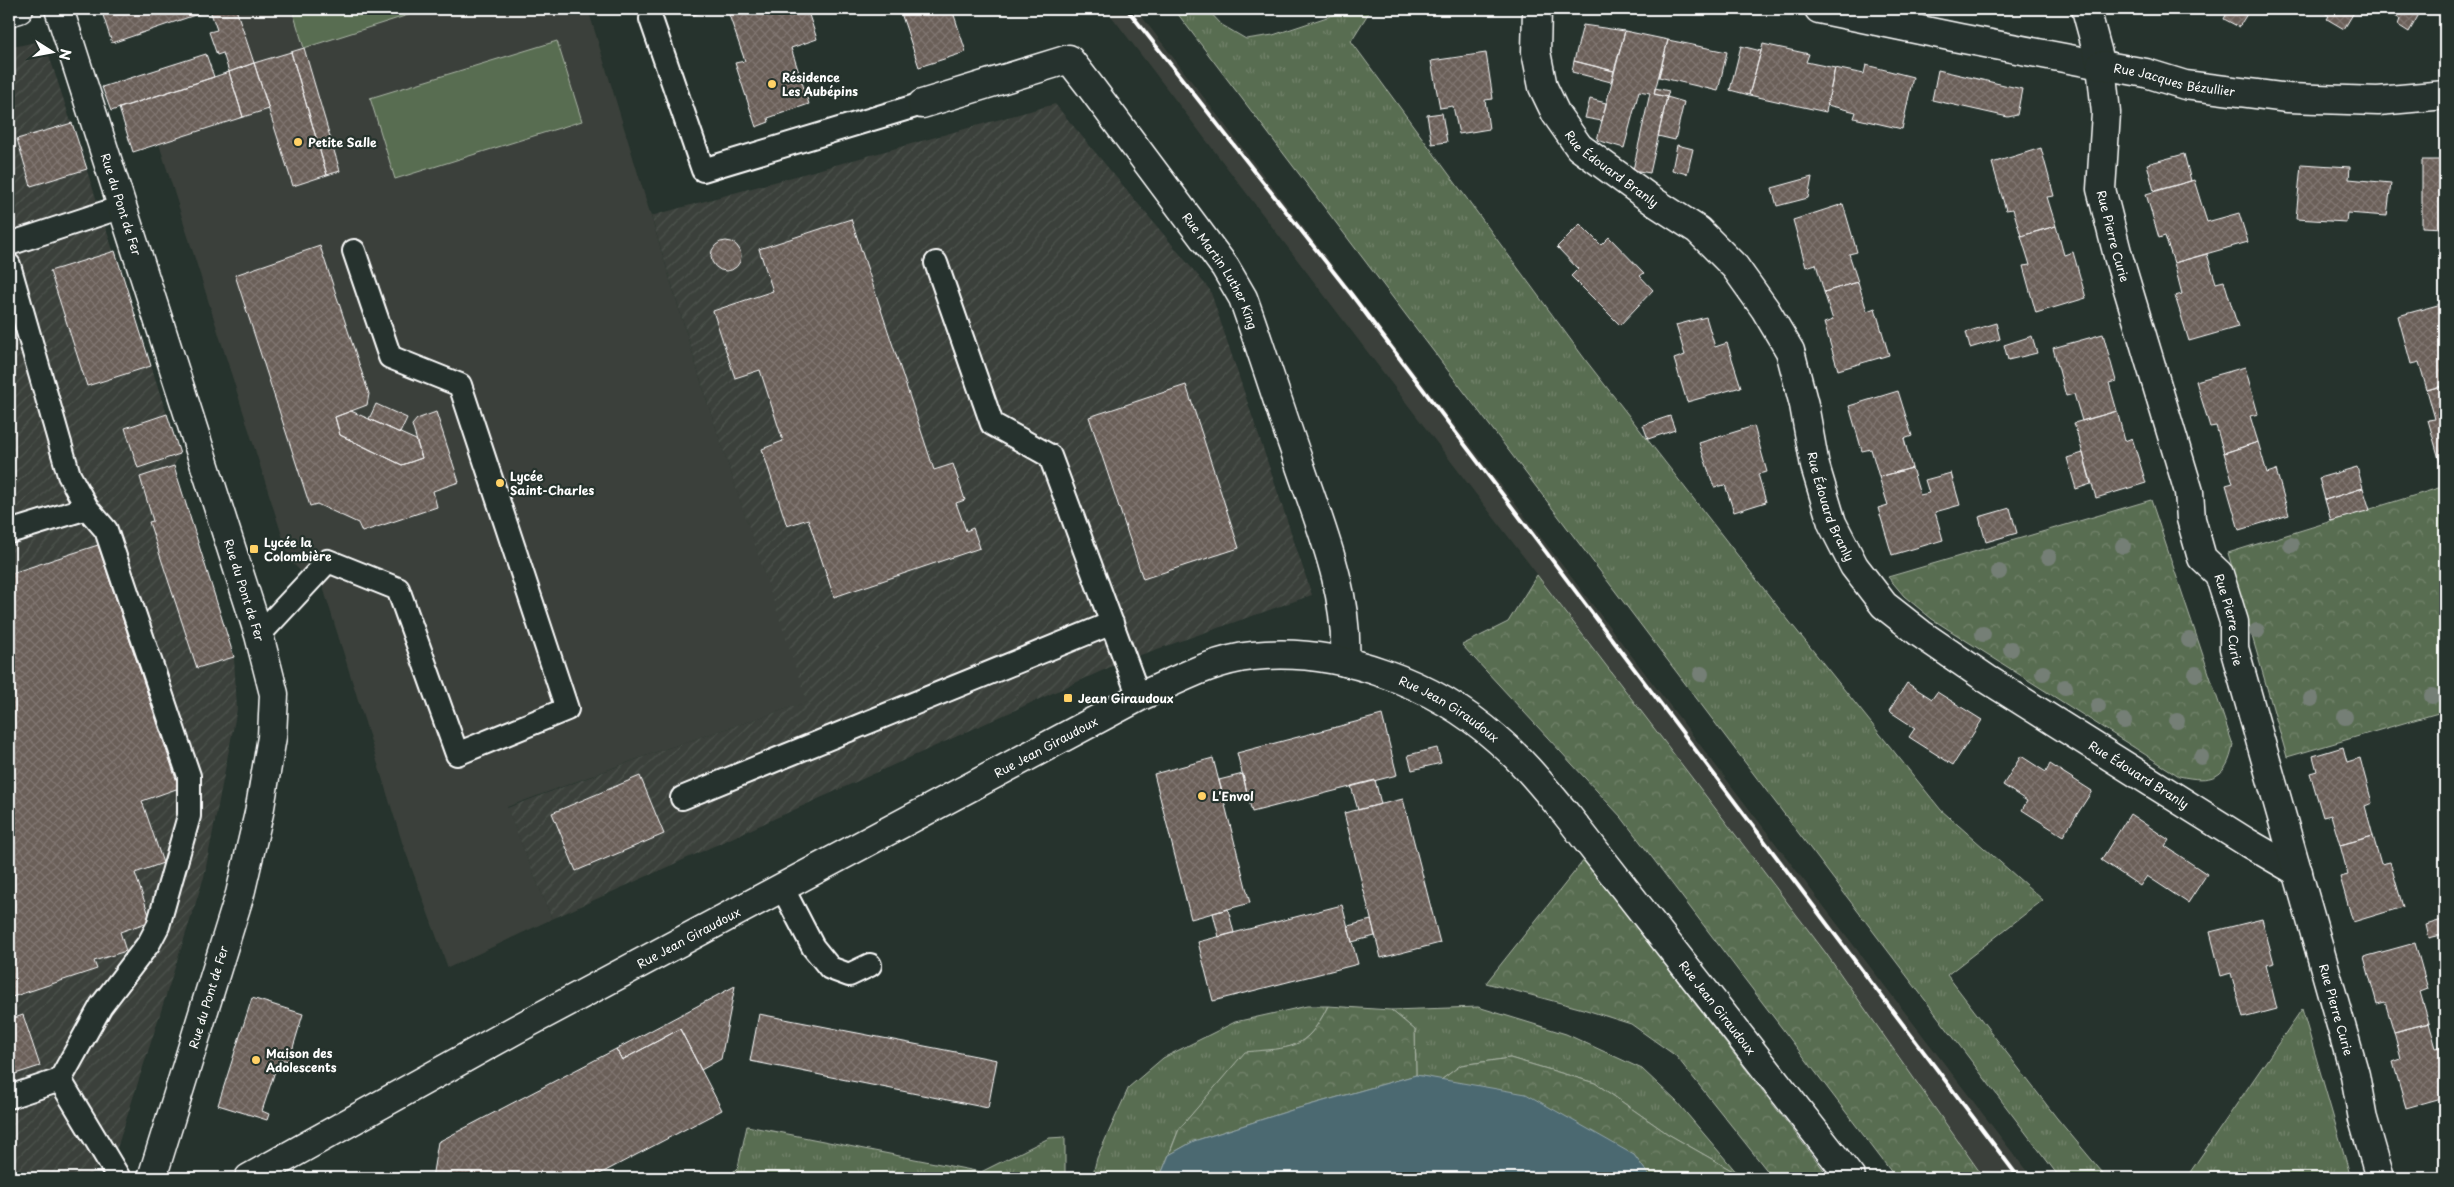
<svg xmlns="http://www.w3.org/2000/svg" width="2454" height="1187" font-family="'Playpen Sans',sans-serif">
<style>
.built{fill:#3a403a}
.industrial{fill:url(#industrial-furrows)}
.grass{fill:url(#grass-tufts);stroke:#acb6a8}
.forest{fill:url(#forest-crowns);stroke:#acb6a8}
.garden{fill:#596d51;stroke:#acb6a8}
.water{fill:#4b6971;stroke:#93a5aa}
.building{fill:url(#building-cross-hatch);stroke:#fff}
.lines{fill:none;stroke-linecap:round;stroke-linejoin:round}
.service-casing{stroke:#fff;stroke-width:26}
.minor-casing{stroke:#fff;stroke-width:31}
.tertiary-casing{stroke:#fff;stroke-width:31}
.service{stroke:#26332d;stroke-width:22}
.minor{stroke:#26332d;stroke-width:28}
.tertiary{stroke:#26332d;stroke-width:28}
.rail{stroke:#fff;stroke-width:4}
.tree{fill:#747f76}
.poi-dot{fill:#ffd166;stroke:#26332d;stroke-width:2}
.labels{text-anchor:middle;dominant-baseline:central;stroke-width:4.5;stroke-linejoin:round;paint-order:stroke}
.poi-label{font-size:12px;font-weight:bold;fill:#fff;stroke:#26332d;text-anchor:start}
.street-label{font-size:12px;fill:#fff;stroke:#26332d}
</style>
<defs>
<pattern id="industrial-furrows" width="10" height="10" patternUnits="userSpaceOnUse" patternTransform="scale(1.25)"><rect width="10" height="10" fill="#3a403a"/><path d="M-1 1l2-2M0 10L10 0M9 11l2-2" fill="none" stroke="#4e534e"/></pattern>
<pattern id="grass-tufts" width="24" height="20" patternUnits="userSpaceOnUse" patternTransform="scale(1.25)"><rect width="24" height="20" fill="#596d51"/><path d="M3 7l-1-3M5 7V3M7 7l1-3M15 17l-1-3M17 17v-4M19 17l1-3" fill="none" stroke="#72836b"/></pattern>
<pattern id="forest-crowns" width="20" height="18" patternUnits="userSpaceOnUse" patternTransform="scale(1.25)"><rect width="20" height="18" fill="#596d51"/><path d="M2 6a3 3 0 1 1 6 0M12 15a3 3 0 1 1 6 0" fill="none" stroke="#72836b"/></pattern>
<pattern id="building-cross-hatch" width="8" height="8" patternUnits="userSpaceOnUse" patternTransform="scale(1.25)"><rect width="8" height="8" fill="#6a5e58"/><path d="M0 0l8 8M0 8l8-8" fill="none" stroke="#807671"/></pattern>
</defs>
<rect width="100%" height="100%" fill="#26332d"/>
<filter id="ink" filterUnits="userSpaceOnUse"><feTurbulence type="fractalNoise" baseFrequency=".02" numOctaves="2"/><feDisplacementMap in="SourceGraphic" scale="10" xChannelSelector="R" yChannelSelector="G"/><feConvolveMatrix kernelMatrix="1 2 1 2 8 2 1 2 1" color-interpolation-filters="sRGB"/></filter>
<g filter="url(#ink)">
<path class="built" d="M 236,9 L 588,9 L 708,404 L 808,702 L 659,751 L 507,807 L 552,919 L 448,968 L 402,842 L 323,587 L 310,580 L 290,561 L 159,144 L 269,109 Z
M 1106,9 L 1136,9 L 2032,1178 L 1984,1178 L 1825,952 Z"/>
<path class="industrial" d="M 44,40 L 180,454 L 174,466 L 234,657 L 237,709 L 204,877 L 117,1148 L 88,1178 L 9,1178 L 9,48 Z
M 1055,104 L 1210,290 L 1312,595 L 1126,660 L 552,919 L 507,808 L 659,751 L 807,702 L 708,404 L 651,216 Z"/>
<path class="grass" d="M 1174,9 L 1207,9 L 1222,25 L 1246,39 L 1273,35 L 1351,9 L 1371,9 L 1351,41 L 1587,362 L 1781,611 L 1941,810 L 2043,900 L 1947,975 L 2056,1117 L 2107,1178 L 2060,1178 Z
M 1307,1006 L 1328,1006 C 1305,1052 1291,1047 1245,1053 L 1179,1129 L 1162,1172 L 1164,1178 L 1092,1178 L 1097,1158 L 1129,1087 L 1163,1058 L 1235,1022 Z
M 1478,1007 L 1566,1034 L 1642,1069 L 1676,1101 L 1738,1174 L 1668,1134 L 1595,1083 L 1510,1058 L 1461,1065 L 1441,1080 L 1416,1075 L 1415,1030 L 1391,1010 Z
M 2302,1009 L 2351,1178 L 2186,1178 Z
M 747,1126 L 981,1172 L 1049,1138 L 1065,1137 L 1065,1178 L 727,1178 L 738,1167 Z"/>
<path class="forest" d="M 2445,486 L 2445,711 L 2287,757 L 2228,553 Z
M 2151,500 L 2233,745 C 2227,779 2211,783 2179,776 L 1932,619 L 1904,596 L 1888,577 Z
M 1537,575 L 1825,952 L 1984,1178 L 1896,1178 L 1622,818 L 1462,645 L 1508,622 Z
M 1584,860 L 1830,1178 L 1773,1178 L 1676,1056 L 1631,1024 L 1583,1009 L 1486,983 Z
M 1328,1006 L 1391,1010 L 1415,1030 L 1416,1075 L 1292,1110 L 1194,1141 L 1169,1155 L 1179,1129 L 1245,1052 C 1292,1047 1305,1052 1328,1006 Z
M 1510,1058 L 1595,1083 L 1668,1134 L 1738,1174 L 1741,1178 L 1651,1178 L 1634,1155 L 1441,1080 L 1461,1065 Z"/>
<path class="garden" d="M 292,9 L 427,9 L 304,48 Z
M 557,41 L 582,121 L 395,179 L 370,98 Z"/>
<path class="water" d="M 1416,1075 L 1526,1094 L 1634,1155 L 1651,1178 L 1164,1178 L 1162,1172 L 1169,1155 L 1194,1141 L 1292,1110 Z"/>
<path class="building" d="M 101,9 L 236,9 L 254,63 L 229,72 L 223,53 L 217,55 L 209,32 L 217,30 L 210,10 L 112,43 Z
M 691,9 L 714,9 L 693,15 Z
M 727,9 L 792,9 L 793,11 L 807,9 L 817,39 L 791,48 L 809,104 L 768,118 L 769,122 L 756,127 L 735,63 L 745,61 Z
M 904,9 L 952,9 L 966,52 L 919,67 L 900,10 Z
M 2229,9 L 2250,9 L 2239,27 L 2224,19 Z
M 2319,9 L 2356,9 L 2344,29 L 2327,19 L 2329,16 Z
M 2384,9 L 2422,9 L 2409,32 L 2398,25 L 2400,19 Z
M 1583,25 L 1625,31 L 1614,71 L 1574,61 Z
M 1625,31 L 1668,40 L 1654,94 L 1667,97 L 1650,173 L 1633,170 L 1650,93 L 1639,91 L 1624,148 L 1597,140 Z
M 1668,40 L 1727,52 L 1718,91 L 1659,77 Z
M 1763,44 L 1809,54 L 1806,62 L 1835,68 L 1826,112 L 1749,95 Z
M 1741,46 L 1761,51 L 1749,95 L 1730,90 Z
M 304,48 L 340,171 L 327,175 L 291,52 Z
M 291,52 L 327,175 L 293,186 L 254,63 Z
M 1486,53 L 1493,99 L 1485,100 L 1489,129 L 1459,134 L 1453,106 L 1440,108 L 1431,61 Z
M 206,54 L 214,77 L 111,111 L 102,87 Z
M 1574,61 L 1614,71 L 1611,82 L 1572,72 Z
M 254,63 L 269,109 L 243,117 L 229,72 Z
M 1866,65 L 1913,77 L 1902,129 L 1854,118 L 1856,112 L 1827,105 L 1835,68 L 1864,74 Z
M 1938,70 L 2022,89 L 2017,115 L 2008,117 L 1932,100 Z
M 229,72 L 243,117 L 133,152 L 119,108 Z
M 1655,88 L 1669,91 L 1667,97 L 1654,94 Z
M 1667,97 L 1684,102 L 1675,140 L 1658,136 Z
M 1590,99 L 1606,103 L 1602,121 L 1585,118 Z
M 1442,113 L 1447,142 L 1432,144 L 1427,115 Z
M 72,123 L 87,169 L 31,186 L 17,139 Z
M 1677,145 L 1693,149 L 1687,174 L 1672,170 Z
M 2041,148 L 2054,196 L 2047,197 L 2056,226 L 2021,236 L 2013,209 L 2006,210 L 1992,163 Z
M 2184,154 L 2191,181 L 2154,191 L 2147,164 Z
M 2422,160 L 2445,160 L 2445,228 L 2422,227 Z
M 2301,164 L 2350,167 L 2349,179 L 2391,183 L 2387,216 L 2347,213 L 2346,222 L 2296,219 Z
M 1812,177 L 1808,198 L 1777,206 L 1772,188 Z
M 2194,180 L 2207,222 L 2239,213 L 2248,242 L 2174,263 L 2165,236 L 2159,238 L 2146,194 Z
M 1843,204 L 1857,252 L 1849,254 L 1858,282 L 1824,292 L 1816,264 L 1806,267 L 1793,220 Z
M 851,219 L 934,470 L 953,464 L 965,500 L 956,503 L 966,531 L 973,528 L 980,548 L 834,597 L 808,519 L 787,526 L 762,449 L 783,441 L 760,370 L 735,378 L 713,311 L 773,291 L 759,249 Z
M 1580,224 L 1601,245 L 1609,237 L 1644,273 L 1640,276 L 1653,290 L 1620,325 L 1571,276 L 1578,269 L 1557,247 Z
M 2056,226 L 2064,255 L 2073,252 L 2086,298 L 2036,313 L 2023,266 L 2030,265 L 2021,236 Z
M711 256a15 15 0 1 1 30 0a15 15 0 1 1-30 0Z
M 320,246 L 369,394 L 367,405 L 335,417 L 340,435 L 402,465 L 422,458 L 412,425 L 417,419 L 436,412 L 459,482 L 433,491 L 437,507 L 362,532 L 358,523 L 317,504 L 310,506 L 235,275 Z
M 115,251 L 151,366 L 87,386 L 50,271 Z
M 2207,254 L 2216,283 L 2224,281 L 2238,327 L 2189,341 L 2175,296 L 2182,294 L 2174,263 Z
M 1858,282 L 1867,311 L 1875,308 L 1889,355 L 1838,370 L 1824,323 L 1833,320 L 1824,292 Z
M 2445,303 L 2445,385 L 2427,390 L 2419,362 L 2411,364 L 2398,316 Z
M 1706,317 L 1715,347 L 1727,343 L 1741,387 L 1687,402 L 1674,359 L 1685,355 L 1676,325 Z
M 1996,323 L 2000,339 L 1970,348 L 1966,332 Z
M 2103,334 L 2116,381 L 2109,383 L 2117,411 L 2082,421 L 2074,394 L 2066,396 L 2053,348 Z
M 2032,336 L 2037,353 L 2008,360 L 2004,345 Z
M 2245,367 L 2258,414 L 2250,416 L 2258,442 L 2224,453 L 2216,426 L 2210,427 L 2196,381 Z
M 1186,385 L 1239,548 L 1143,579 L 1089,417 Z
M 2445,385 L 2445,464 L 2441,466 L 2428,420 L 2435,419 L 2427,390 Z
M 1898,391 L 1912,436 L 1904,439 L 1912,468 L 1879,477 L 1871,449 L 1862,451 L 1849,406 Z
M 376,404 L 407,418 L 400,433 L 369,419 Z
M 351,411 L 416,440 L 422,458 L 402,465 L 340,435 L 335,417 Z
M 2117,411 L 2125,441 L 2132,438 L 2146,483 L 2096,498 L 2074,423 Z
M 167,414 L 180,454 L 138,468 L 125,428 Z
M 1670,416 L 1675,430 L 1648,439 L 1643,425 Z
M 1754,426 L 1767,472 L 1758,474 L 1766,502 L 1734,512 L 1725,485 L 1714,487 L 1699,443 Z
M 2258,442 L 2267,473 L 2276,470 L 2289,515 L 2239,530 L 2226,485 L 2233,483 L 2224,453 Z
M 2083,453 L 2091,484 L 2076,489 L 2067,458 Z
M 174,466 L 234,657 L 197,668 L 149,522 L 153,521 L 140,477 Z
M 2357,467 L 2363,488 L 2325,500 L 2319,478 Z
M 1912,468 L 1920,495 L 1929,493 L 1925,480 L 1951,473 L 1960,505 L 1935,512 L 1943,540 L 1892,555 L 1878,508 L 1888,505 L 1879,477 Z
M 2363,488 L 2370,510 L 2331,521 L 2325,500 Z
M 2010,508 L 2017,533 L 1986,542 L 1979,517 Z
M 98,545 L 179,788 L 142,801 L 163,863 L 135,873 L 151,921 L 120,932 L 126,951 L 94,961 L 97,969 L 9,998 L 9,574 Z
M 1907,683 L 1932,699 L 1937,692 L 1982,720 L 1953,765 L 1909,737 L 1915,728 L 1889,711 Z
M 1382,715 L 1397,775 L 1252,812 L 1237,753 Z
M 2343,747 L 2347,762 L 2360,758 L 2372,803 L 2365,806 L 2373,836 L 2340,845 L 2331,815 L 2323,817 L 2310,773 L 2317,771 L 2313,756 Z
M 1437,748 L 1441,763 L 1412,770 L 1408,755 Z
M 2021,756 L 2046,772 L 2050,764 L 2092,791 L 2063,836 L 2022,810 L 2027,801 L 2003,785 Z
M 1213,758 L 1250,903 L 1191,919 L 1154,774 Z
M 1243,774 L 1247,793 L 1224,799 L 1219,780 Z
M 640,776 L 664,834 L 576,871 L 552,813 Z
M 1375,780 L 1381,804 L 1358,810 L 1351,786 Z
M 1403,799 L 1440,943 L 1381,958 L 1344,813 Z
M 2130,814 L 2169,840 L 2165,846 L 2207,874 L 2188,903 L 2147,876 L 2140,886 L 2101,860 Z
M 2373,836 L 2381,864 L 2390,862 L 2403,907 L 2353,922 L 2340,877 L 2348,875 L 2340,845 Z
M 1342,905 L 1358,964 L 1213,1001 L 1198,942 Z
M 1228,909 L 1234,933 L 1219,937 L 1213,913 Z
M 2262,919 L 2274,963 L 2266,965 L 2277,1009 L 2243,1018 L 2231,973 L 2221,976 L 2210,932 Z
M 2445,919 L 2445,934 L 2429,938 L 2426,925 Z
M 1371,920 L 1375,936 L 1352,942 L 1348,926 Z
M 2415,943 L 2428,989 L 2420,992 L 2429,1023 L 2394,1032 L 2385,1002 L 2377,1004 L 2364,957 Z
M 735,986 L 721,1059 L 701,1070 L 680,1029 L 622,1060 L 616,1049 Z
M 252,998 L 303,1014 L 289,1061 L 279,1059 L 262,1111 L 269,1114 L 267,1120 L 218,1105 Z
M 759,1014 L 997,1060 L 988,1108 L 750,1061 Z
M 23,1015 L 40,1066 L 9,1076 L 9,1020 Z
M 2429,1023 L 2436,1048 L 2444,1046 L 2445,1050 L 2445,1097 L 2406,1108 L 2393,1062 L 2401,1059 L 2394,1032 Z
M 680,1029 L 722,1110 L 592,1178 L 432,1178 L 438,1142 L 616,1049 L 622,1060 Z"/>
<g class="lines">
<g class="service-casing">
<path id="service" d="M 651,19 L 703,170 L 922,104
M 9,244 L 122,207
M 936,263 L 992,424 L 1050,456 L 1139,697
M 9,265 L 69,475 L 87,508 L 9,532
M 259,635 L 328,561 L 398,589 L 457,754 L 567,709 L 460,385 L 390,357 L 354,251
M 682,798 L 1112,623
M 782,887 L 813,947 L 830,968 L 849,975 L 870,965
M 60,1080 L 101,1006 L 149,943 L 158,926 L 189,816 L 189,776 L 106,530 L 87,508
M 9,1097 L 60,1080 L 119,1178"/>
</g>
<g class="minor-casing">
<g id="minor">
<path id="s1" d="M 59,9 L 259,635 L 274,694 L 272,737 L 259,813 L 240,894 L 152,1178"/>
<path id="s2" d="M 1537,9 L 1536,52 L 1543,87 L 1556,114 L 1579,147 L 1656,203 L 1698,230 L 1735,267 L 1765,309 L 1790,351 L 1804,405 L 1815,466 L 1832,523 L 1854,566 L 1884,605 L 1921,634 L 1987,679 L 2248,843 L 2298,872"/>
<path d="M 1819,9 L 1959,38 L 2101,65"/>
<path d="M 9,12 L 19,9"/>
<path id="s3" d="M 922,104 L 1069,59 L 1090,86 L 1225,267 L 1243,298 C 1262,351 1279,406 1298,460 C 1320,526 1349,591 1345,662"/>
<path id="s4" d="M 249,1178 L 515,1030 L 1139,697 C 1176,681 1212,660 1253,656 C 1339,647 1434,683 1498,740 C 1524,762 1545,789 1567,815 L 1851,1178"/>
</g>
</g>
<g class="tertiary-casing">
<g id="tertiary">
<path id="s5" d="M 2086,9 L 2101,65 L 2106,113 L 2101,189 L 2118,256 L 2189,492 L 2191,519 L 2202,558 L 2219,574 L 2234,622 L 2234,648 L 2355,1075 L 2363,1119 L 2380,1178"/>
<path id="s6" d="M 2101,65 L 2146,73 L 2185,85 L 2288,98 L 2378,101 L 2445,95"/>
</g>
</g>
<use href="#service" class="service"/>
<use href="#minor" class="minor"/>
<use href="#tertiary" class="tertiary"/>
<path class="rail" d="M 1127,9 L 1351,294 L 2019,1178"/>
</g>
<g class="tree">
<circle cx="2291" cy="545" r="8"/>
<circle cx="2123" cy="546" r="8"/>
<circle cx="2049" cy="557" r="8"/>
<circle cx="1999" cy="572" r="8"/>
<circle cx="2257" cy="631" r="8"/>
<circle cx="1983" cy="634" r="8"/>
<circle cx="2189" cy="640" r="8"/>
<circle cx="2011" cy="649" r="8"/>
<circle cx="2043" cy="673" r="8"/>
<circle cx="1701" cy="674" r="8"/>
<circle cx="2196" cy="674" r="8"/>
<circle cx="2065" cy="687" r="8"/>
<circle cx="2432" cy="696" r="8"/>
<circle cx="2311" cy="699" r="8"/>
<circle cx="2098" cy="706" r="8"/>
<circle cx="2345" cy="717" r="8"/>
<circle cx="2124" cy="721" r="8"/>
<circle cx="2177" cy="721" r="8"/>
<circle cx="2201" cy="757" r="8"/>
</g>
</g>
<g class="poi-dot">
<circle cx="772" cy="84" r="5"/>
<circle cx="298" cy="142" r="5"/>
<circle cx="500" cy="483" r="5"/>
<rect x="249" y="544" width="10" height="10" rx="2.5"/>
<rect x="1063" y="693" width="10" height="10" rx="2.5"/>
<circle cx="1202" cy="796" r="5"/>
<circle cx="256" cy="1060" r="5"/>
</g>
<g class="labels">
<g class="poi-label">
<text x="782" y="77">Résidence<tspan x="782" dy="14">Les Aubépins</tspan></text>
<text x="308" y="142">Petite Salle</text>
<text x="510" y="476">Lycée<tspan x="510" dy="14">Saint-Charles</tspan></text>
<text x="264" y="542">Lycée la<tspan x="264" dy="14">Colombière</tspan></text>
<text x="1078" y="698">Jean Giraudoux</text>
<text x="1212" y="796">L'Envol</text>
<text x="266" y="1053">Maison des<tspan x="266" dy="14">Adolescents</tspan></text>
</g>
<g class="street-label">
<text stroke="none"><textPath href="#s6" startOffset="75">Rue Jacques Bézullier</textPath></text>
<text stroke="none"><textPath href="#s2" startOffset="188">Rue Édouard Branly</textPath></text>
<text stroke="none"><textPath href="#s1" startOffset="205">Rue du Pont de Fer</textPath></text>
<text stroke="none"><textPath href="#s5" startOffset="231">Rue Pierre Curie</textPath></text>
<text stroke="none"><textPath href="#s3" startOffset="415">Rue Martin Luther King</textPath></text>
<text stroke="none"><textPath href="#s2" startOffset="608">Rue Édouard Branly</textPath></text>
<text stroke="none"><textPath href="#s1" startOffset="610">Rue du Pont de Fer</textPath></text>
<text stroke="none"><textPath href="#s5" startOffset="636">Rue Pierre Curie</textPath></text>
<text stroke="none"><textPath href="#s4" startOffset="1341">Rue Jean Giraudoux</textPath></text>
<text stroke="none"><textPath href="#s4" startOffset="906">Rue Jean Giraudoux</textPath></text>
<text stroke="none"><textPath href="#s2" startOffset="1028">Rue Édouard Branly</textPath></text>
<text stroke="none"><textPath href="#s4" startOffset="501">Rue Jean Giraudoux</textPath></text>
<text transform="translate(208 997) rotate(-73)">Rue du Pont de Fer</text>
<text stroke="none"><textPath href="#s4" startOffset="1746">Rue Jean Giraudoux</textPath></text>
<text stroke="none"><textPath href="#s5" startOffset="1041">Rue Pierre Curie</textPath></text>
</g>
</g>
<rect width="2454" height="1187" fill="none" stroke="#26332d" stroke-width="30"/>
<rect x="15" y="15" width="2424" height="1157" fill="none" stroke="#fff" stroke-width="2" filter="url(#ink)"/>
<g transform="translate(52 52) rotate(101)" stroke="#26332d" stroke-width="4" paint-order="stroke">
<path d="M0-4L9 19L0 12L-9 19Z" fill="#ffffff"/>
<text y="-8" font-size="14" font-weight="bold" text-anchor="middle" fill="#ffffff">N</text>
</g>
</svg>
